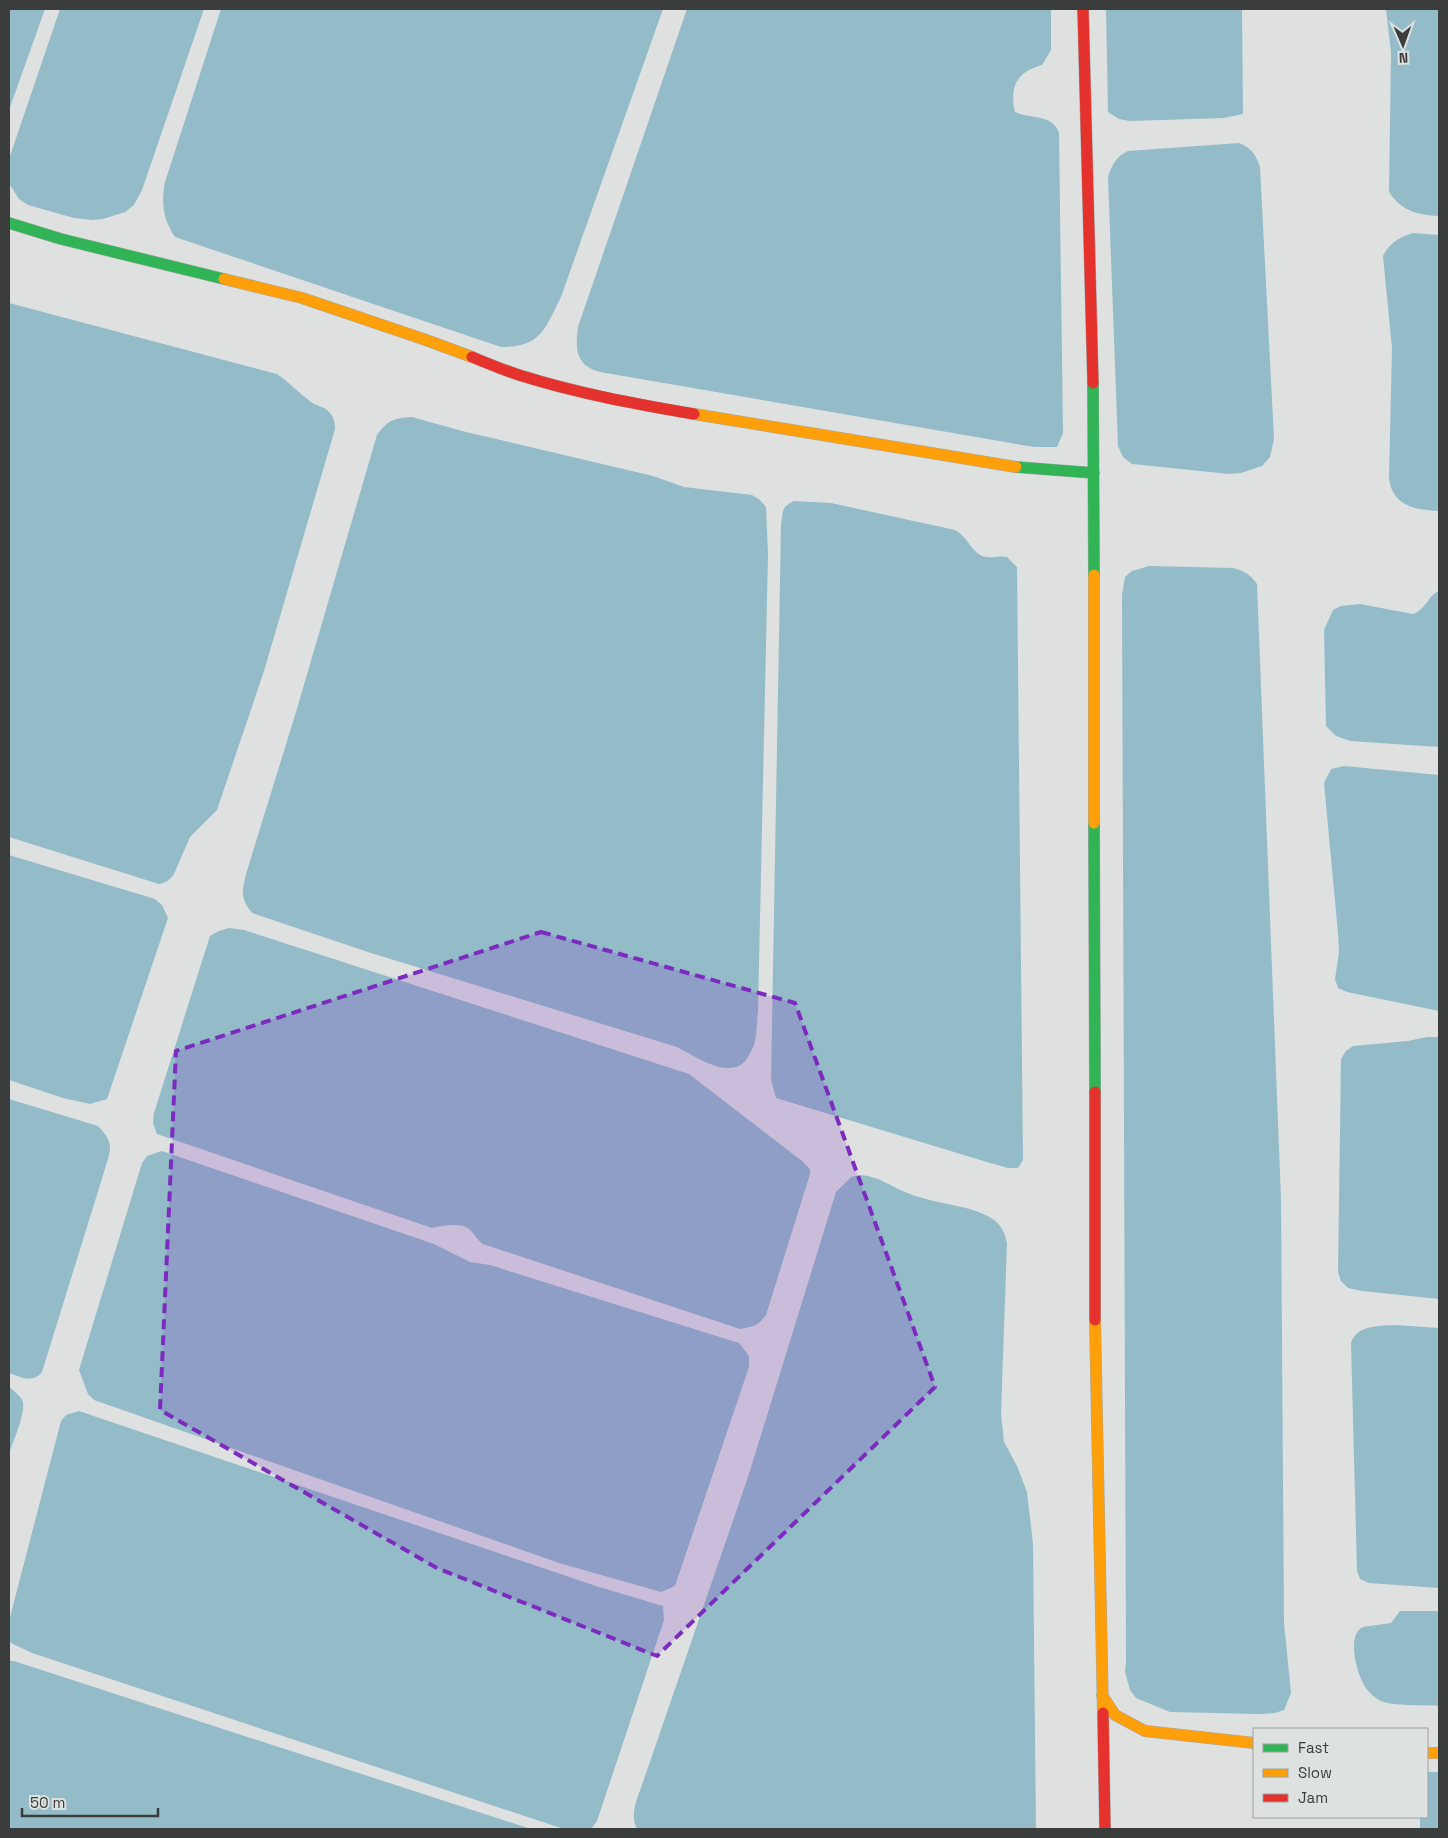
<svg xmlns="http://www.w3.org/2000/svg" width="1448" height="1838" font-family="'Space Grotesk',sans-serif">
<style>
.water{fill:#94bbc8}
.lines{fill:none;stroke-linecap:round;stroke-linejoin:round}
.fast-casing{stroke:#a4a7a6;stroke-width:12}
.slow-casing{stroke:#a4a7a6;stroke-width:12}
.jam-casing{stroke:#a4a7a6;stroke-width:12}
.fast{stroke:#30b455;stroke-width:11}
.slow{stroke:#ff9f0a;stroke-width:11}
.jam{stroke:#e5322d;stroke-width:11}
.marked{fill:#7b2cbf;fill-opacity:0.2;stroke:#7b2cbf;stroke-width:4;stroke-dasharray:10 6;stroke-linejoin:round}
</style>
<rect width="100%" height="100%" fill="#dee1e0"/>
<path class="water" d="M 9,9 L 45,9 L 9,110 Z
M 60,9 L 204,9 L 142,190 L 134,205 L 125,212 L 103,219 L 92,220 L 74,218 L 28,205 L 19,199 L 10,185 L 10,156 Z
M 221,9 L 663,9 L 561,297 C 545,328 542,347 501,347 L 175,237 C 163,219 161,203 165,182 Z
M 687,9 L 1051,9 L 1051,50 L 1042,65 C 1017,72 1009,86 1015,112 C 1031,119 1053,114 1059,133 L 1063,433 L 1057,447 L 1034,447 L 600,372 C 576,365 575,350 578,327 Z
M 1106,9 L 1242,9 L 1243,114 L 1224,118 L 1130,121 L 1119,119 L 1108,112 Z
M 1386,9 L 1439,9 L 1439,216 C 1417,215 1402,211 1389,192 L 1391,52 Z
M 1239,143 C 1252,148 1256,155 1260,167 L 1274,439 L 1270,457 L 1262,466 L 1241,473 L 1229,474 L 1132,464 L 1123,457 L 1118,446 L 1108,177 C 1112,164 1116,157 1128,151 Z
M 1412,233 L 1439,235 L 1439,511 C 1416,510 1392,506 1389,478 L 1392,348 L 1383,256 C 1389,243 1399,238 1412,233 Z
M 9,303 L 277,374 C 289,382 299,393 311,402 C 316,406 323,406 328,411 C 334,417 335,422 335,429 L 264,671 L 217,810 L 190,837 L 174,874 C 170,880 165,883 159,884 L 9,837 Z
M 412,417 L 462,431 L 653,476 L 684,487 L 752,495 L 760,500 L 766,507 L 768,554 L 758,1010 C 757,1020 757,1031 755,1041 C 754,1046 751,1051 749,1055 C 735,1084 696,1057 677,1047 L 371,953 L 252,913 C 240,897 242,893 246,874 L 296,712 L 377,435 C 388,420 394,418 412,417 Z
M 794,501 L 831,503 L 955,530 C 967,536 971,551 982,556 C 990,559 999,555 1007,557 L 1017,567 L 1023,1160 L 1018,1168 L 1008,1168 L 987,1162 L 776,1098 L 771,1080 L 781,525 C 783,512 781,507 794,501 Z
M 1149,566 L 1233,568 C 1244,571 1250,574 1257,584 L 1281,1199 L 1284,1623 L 1291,1693 L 1284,1710 L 1275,1713 L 1259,1714 L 1170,1712 L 1136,1698 L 1130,1690 L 1125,1672 L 1126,1662 L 1122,595 L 1125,577 L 1132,571 Z
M 1439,591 L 1439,747 L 1350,741 L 1336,736 L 1326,726 L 1324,630 L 1333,610 L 1341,606 L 1360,604 L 1413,614 C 1427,609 1428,595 1439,591 Z
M 1344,766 L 1439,775 L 1439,1011 L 1347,992 L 1338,988 L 1335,979 L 1339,952 L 1338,933 L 1324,783 L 1331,769 Z
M 9,855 L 155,899 L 162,905 L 168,918 L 107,1099 L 90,1104 L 63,1098 L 9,1080 Z
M 229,928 L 244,930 L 689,1074 L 802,1161 L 810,1169 L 810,1174 L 766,1315 C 758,1326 753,1327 740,1329 L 483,1244 C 477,1240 474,1233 469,1229 C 460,1222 442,1226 432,1228 L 157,1134 L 153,1123 L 154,1113 L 210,936 L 219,931 Z
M 1427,1037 L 1439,1037 L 1439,1299 L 1362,1291 L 1348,1288 L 1341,1281 L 1338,1272 L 1341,1059 L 1346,1051 L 1353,1046 L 1408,1041 Z
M 9,1099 L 98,1126 C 116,1144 110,1150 104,1172 L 42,1372 C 32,1384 21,1377 9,1373 Z
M 162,1151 L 434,1244 L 470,1262 L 490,1265 L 739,1343 L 749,1356 L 749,1367 L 675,1586 L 661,1592 L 559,1563 L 94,1400 L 88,1394 L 79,1370 L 142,1163 L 147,1156 Z
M 860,1175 C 879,1176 893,1188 910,1194 C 934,1204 974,1205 994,1220 C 1002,1226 1005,1234 1007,1243 L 1001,1413 L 1004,1442 L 1017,1466 L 1027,1492 L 1033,1544 L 1036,1829 L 637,1829 C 629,1814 638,1797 643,1782 L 748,1477 L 836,1192 L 851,1177 Z
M 1394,1325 L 1439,1328 L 1439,1588 L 1369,1583 L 1360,1579 L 1357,1571 L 1351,1343 C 1357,1325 1378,1326 1394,1325 Z
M 9,1387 C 13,1390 21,1396 23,1402 C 25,1416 13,1441 9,1454 Z
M 79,1411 L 596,1586 L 663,1606 L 664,1620 L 597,1821 L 591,1829 L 564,1829 L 32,1653 L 11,1643 L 9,1640 L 9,1621 L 61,1421 L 66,1415 Z
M 1400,1611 L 1439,1611 L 1439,1706 C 1426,1705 1391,1706 1381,1701 C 1374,1698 1365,1689 1362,1681 C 1356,1669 1347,1634 1363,1627 L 1391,1623 Z
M 9,1661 L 14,1661 L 531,1829 L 9,1829 Z
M 1427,1772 L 1439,1772 L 1439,1829 L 1420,1829 L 1420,1817 L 1427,1817 Z"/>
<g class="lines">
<g class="fast-casing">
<path id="fast" d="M 9,223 L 61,239 L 224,279
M 1093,383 L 1094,575
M 1016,467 L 1094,473
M 1094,823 L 1095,1092"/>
</g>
<g class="slow-casing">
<path id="slow" d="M 224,279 L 302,298 L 426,340 L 472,357
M 694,414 L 1016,467
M 1094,575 L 1094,823
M 1095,1320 L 1103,1713
M 1102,1695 L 1115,1715 L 1145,1731 L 1254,1743
M 1427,1753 L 1439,1753"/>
</g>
<g class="jam-casing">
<path id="jam" d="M 1083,9 L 1093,383
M 472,357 C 487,363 503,370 519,375 C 576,393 635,404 694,414
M 1095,1092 L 1095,1320
M 1103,1713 L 1105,1829"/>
</g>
<use href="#fast" class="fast"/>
<use href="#slow" class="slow"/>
<use href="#jam" class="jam"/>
</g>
<path class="marked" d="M 541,932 L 795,1003 L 935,1387 L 657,1656 L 437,1568 L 160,1410 L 176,1051 Z"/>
<rect width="1448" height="1838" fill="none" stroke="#3b3d3c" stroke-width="20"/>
<rect x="1253" y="1728" width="175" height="90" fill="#dde2e0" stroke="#9ca09e"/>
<rect x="1263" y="1744" width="25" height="8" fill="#30b455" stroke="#9ca09e"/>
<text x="1298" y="1753" font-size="15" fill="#3b3d3c">Fast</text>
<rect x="1263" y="1769" width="25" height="8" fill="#ff9f0a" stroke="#9ca09e"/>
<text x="1298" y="1778" font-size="15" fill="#3b3d3c">Slow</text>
<rect x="1263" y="1794" width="25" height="8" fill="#e5322d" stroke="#9ca09e"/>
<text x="1298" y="1803" font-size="15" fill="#3b3d3c">Jam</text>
<g transform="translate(1403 45) rotate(178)" stroke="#dde2e0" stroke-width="4" paint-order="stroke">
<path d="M0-4L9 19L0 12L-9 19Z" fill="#3b3d3c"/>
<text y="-8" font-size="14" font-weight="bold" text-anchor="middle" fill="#3b3d3c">N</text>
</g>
<path d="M22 1808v8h136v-8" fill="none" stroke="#3b3d3c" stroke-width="2.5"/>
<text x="30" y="1808" font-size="15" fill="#3b3d3c" stroke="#dde2e0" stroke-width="4" paint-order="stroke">50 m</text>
</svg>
